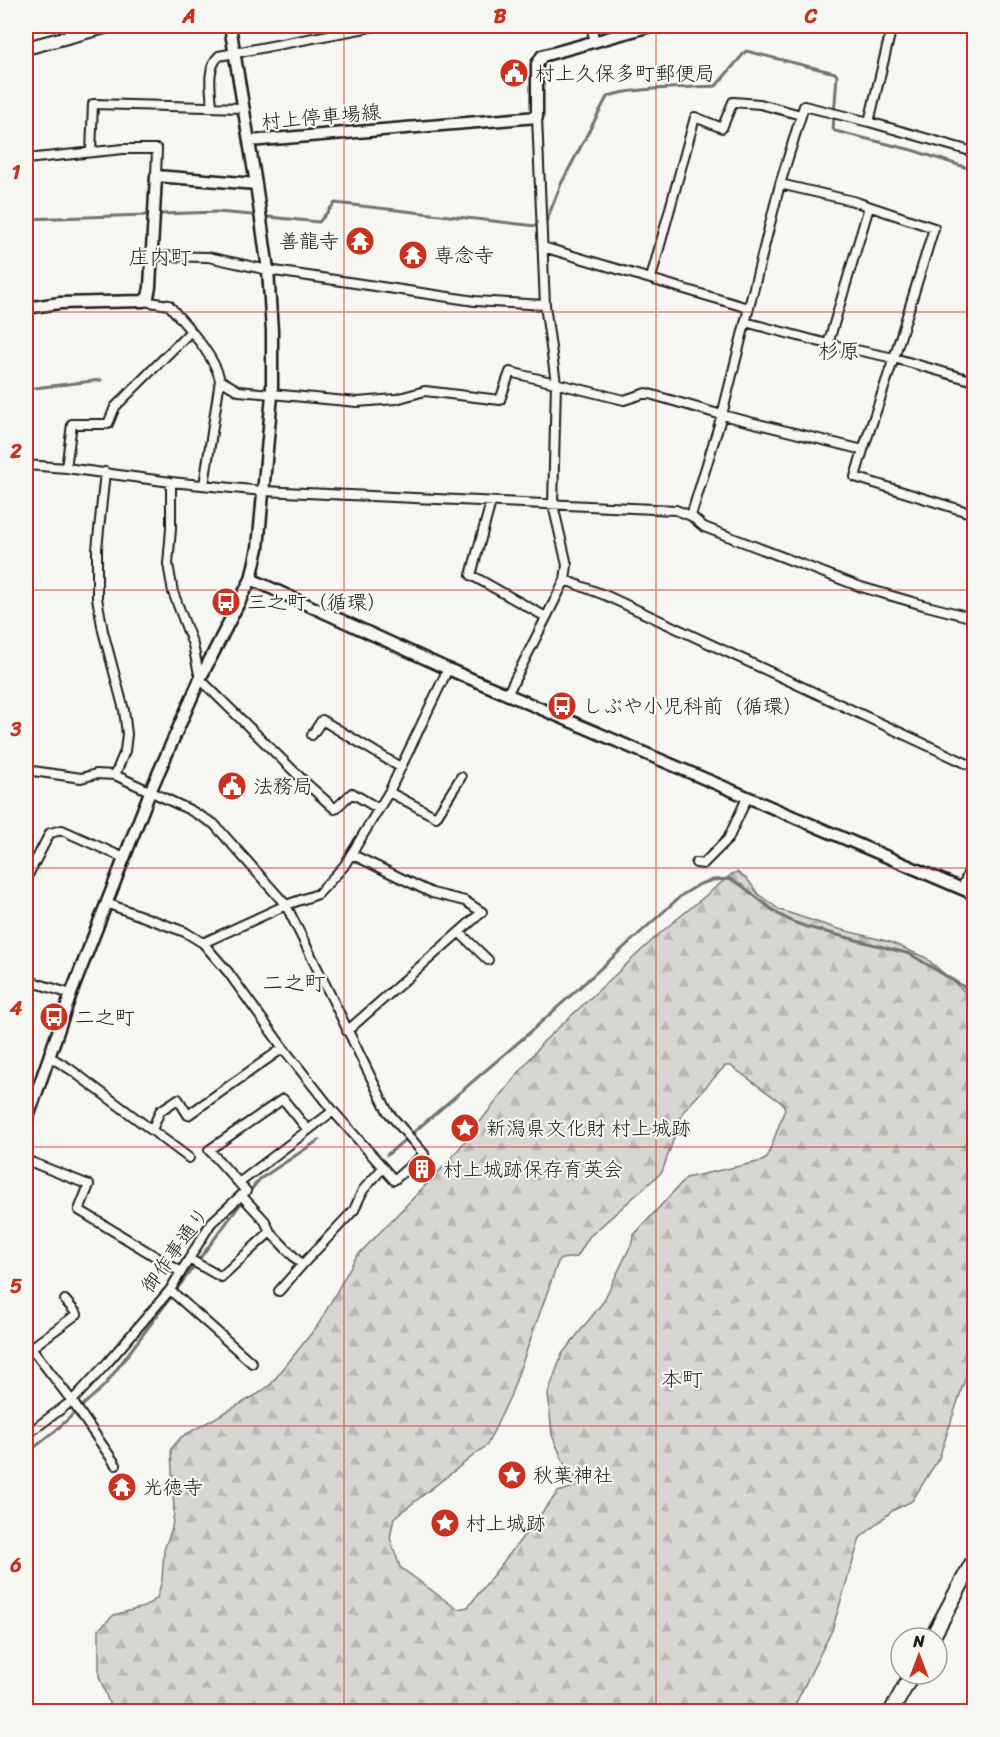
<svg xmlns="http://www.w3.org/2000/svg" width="1000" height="1737" font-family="Sriracha,'Klee One',sans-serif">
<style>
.forest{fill:url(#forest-firs);stroke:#797977;stroke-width:1.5;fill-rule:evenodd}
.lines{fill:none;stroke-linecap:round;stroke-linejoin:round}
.stream{stroke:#727271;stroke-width:3}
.street-casing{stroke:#1c1c1c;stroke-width:12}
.secondary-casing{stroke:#1c1c1c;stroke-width:15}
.primary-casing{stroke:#1c1c1c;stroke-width:16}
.highway-casing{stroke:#1c1c1c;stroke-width:18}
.street{stroke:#f6f6f2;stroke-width:8}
.secondary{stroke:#f6f6f2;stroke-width:10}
.primary{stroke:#f6f6f2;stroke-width:12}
.highway{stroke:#f6f6f2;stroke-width:14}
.grid{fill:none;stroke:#c8321e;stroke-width:1.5;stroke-opacity:0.55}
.labels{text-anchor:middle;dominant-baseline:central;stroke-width:4.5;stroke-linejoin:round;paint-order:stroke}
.poi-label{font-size:20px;fill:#1c1c1c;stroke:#f6f6f2;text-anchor:start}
.street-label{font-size:20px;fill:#1c1c1c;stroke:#f6f6f2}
.neighbourhood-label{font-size:21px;fill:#1c1c1c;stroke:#f6f6f2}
.neatline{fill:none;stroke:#c8321e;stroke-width:2}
.grid-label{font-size:20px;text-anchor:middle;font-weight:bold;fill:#c8321e}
</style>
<defs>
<pattern id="forest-firs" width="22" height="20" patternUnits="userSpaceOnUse" patternTransform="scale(1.5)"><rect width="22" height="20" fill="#d6d6d2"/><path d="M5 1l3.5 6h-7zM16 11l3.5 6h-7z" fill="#b7b7b4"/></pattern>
</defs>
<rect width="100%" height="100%" fill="#f6f6f2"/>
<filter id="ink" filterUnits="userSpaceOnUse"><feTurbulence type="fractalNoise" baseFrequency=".0167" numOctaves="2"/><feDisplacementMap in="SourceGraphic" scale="12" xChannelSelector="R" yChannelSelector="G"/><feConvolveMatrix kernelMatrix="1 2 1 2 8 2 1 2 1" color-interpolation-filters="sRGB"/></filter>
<g filter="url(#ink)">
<path class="forest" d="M 737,872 L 748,880 L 758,894 L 780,910 L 835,928 L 890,942 L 926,958 L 974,1000 L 974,1352 L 939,1458 L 912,1501 L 892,1511 L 860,1538 L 832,1630 L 792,1711 L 112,1711 L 99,1676 L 99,1629 L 114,1615 L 144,1607 L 157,1598 L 162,1580 L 164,1550 L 172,1528 L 174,1512 L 171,1449 L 181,1437 L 258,1394 L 271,1384 L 318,1325 L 356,1257 L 450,1160 L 543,1042 L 659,934 L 732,874 ZM 725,1066 L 731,1066 L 783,1104 L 785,1109 L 767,1158 L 762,1161 L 686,1178 L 634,1235 L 631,1245 L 603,1302 L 562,1354 L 548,1393 L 552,1435 L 566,1468 L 572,1469 L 577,1486 L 558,1492 L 468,1607 L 457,1609 L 400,1567 L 390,1538 L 394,1518 L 487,1445 L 510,1397 L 558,1262 L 561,1259 L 577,1257 L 589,1237 L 662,1172 L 683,1112 Z"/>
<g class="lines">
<path class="stream" d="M 162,214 L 217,212 L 252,215
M 269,217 L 319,222 L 335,203 L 536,226
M 26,219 L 146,215
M 546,222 L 561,184 L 607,97 C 629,87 690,88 716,86 L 746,51 L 835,73 L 837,76 L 833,129 L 835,131 L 912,150 L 974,170
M 26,389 L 101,380
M 387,1155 L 528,1034 L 682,895 L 700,884 L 713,880 L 730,879 L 741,885 L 778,914 L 793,922 L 807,927 L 910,954 L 974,993
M 26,1454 L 54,1432 L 105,1385 L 254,1186 L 260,1179 L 319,1140"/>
<g class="street-casing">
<path id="street" d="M 591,26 L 595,42
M 212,106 C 211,90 206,68 219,56 L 376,26
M 869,122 L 892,26
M 91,152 L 93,104 L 244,108
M 26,159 L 123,149 L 157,149 L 156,176
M 543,247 L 748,308
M 150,256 L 208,257 L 268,270 L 475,301 L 545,305
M 651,278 L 695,117 L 722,128 L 733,102 L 760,104 L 801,115
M 143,301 L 169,305 C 186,326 214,354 220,380 L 204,485
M 745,322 L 828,344 L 894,358 L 974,381
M 828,344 L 869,207
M 220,380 L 239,391 L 357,402 L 396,399 L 425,391 L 500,400 L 510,372 L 624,400 L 646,393 L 722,415 L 863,450 L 894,358 L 934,228 L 853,201 L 780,184
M 863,450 L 855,477 L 974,514
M 26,465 L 66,468 L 171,482 L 263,491 L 676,510 L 691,516 L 704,527 L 861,587 L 923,605 L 974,618
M 66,468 L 72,424 L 108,424 L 115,407 L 191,331
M 105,472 L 97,549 L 97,598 L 103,631 L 124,710 L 127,734 L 125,751 L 115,775
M 171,482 L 171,529 L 168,564 L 173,592 L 193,645 L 200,679 L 306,783 L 335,809 L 352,793 L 379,809
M 491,502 L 471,575 L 546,617
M 691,516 L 722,415 L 780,184 L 804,106 L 869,122 L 974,152
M 565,580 L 607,596 L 974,767
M 507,695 L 565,580 L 567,565 L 553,505 L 556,383 L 545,305 L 537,117
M 312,735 L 322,720 L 400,767
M 26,770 L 81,778 L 96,774 L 115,775 L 190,810 L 214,824 L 286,905 L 388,1112 L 424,1154 L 394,1180 L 333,1111 L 283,1048 L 228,972 L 203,943 L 185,932 L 106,903
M 389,792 L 436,817 L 461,777
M 696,863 L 703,864 L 728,839 L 747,798
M 26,879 L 50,833 L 62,830 L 124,858
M 962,889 L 974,857
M 460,933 L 488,960
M 203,943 L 286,905 L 318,894 L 344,866 L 389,792 L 448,669
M 26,980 L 71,994
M 347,1031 L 482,912 L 465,901 L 432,893 L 351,854
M 50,1057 L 70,1069 L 189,1158
M 152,1130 L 160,1111 L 178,1099 L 188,1115 L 283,1048
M 26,1160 L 89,1185 L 79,1210 L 181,1272
M 239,1183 L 209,1150 L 283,1099 L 308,1130
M 242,1196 L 265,1221 L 270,1232
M 189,1259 L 221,1277 L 270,1232 L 302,1265 L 354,1210 L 363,1190 L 382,1169
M 170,1290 L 252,1363
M 279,1291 L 302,1265
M 26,1341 L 72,1401 L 116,1465
M 31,1348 L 77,1314 L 65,1300
M 26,1435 L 72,1401 L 108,1362 L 170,1290 L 211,1223 L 246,1191 L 239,1183 L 333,1111"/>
</g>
<g class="secondary-casing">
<path id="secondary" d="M 249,141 L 537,117 L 537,64 L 542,56 L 651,26
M 26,308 L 60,303 L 143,301 L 148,297 L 150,287 L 156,176 L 256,184
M 251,579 L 448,669 L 974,894
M 26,1123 L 71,994 L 150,792 L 200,679 L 251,579 L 258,548 L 272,395 L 272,331 L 268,270 L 256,184 L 230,26"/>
</g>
<g class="primary-casing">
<path id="primary" d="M 26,48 L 109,26"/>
</g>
<g class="highway-casing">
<path id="highway" d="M 932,1638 L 974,1560
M 891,1712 L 912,1674"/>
</g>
<use href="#street" class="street"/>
<use href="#secondary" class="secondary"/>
<use href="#primary" class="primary"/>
<use href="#highway" class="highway"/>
</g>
</g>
<path class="grid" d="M 344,26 L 344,1712M 656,26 L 656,1712M 26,312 L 974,312M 26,590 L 974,590M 26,868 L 974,868M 26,1147 L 974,1147M 26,1426 L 974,1426"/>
<defs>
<g id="civic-disc" transform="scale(1.5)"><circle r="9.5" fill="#c8321e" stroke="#f6f6f2"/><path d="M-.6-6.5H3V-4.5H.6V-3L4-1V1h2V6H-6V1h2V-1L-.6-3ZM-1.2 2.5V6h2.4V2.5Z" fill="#fff"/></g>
<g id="temple-disc" transform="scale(1.5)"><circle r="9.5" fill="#c8321e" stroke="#f6f6f2"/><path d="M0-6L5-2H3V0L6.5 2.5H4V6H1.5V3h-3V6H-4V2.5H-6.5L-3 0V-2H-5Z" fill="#fff"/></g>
<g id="bus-disc" transform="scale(1.5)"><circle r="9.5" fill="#c8321e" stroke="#f6f6f2"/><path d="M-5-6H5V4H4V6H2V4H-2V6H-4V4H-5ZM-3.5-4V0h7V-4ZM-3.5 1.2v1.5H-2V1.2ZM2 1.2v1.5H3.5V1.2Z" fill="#fff"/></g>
<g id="sight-disc" transform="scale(1.5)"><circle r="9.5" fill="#c8321e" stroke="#f6f6f2"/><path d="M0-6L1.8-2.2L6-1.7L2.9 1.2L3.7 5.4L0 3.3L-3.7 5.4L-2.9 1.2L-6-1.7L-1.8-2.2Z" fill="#fff"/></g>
<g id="building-disc" transform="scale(1.5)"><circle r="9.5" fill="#c8321e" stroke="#f6f6f2"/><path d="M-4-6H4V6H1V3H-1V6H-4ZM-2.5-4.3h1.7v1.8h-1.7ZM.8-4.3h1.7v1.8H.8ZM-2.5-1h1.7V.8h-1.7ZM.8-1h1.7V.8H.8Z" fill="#fff"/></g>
</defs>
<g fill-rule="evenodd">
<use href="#civic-disc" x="514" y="73"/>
<use href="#temple-disc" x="360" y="241"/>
<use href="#temple-disc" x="413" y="255"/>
<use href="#bus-disc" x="226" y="602"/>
<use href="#bus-disc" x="562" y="706"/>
<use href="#civic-disc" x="232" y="786"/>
<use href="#bus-disc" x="54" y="1017"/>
<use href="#sight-disc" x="465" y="1128"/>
<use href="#building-disc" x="422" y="1169"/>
<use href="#sight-disc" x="512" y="1475"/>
<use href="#temple-disc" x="122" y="1487"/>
<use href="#sight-disc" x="445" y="1523"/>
</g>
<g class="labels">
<g class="poi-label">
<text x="535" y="73">村上久保多町郵便局</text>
<text x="339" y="241" text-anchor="end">善龍寺</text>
<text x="434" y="255">専念寺</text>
<text x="247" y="602">三之町（循環）</text>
<text x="583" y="706">しぶや小児科前（循環）</text>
<text x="253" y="786">法務局</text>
<text x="75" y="1017">二之町</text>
<text x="486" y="1128">新潟県文化財 村上城跡</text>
<text x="443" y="1169">村上城跡保存育英会</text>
<text x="533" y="1475">秋葉神社</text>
<text x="143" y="1487">光徳寺</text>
<text x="466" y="1523">村上城跡</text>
</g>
<g class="street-label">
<text transform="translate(321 117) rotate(-5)">村上停車場線</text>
<text transform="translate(175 1250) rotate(-54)">御作事通り</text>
</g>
<g class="neighbourhood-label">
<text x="160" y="257">庄内町</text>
<text x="839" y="351">杉原</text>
<text x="294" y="983">二之町</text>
<text x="682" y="1379">本町</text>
</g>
</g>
<rect width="1000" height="1737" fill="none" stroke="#f6f6f2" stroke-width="66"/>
<g transform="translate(919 1656)"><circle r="28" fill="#f6f6f2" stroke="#9f9f9c" stroke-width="1.5"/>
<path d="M0-4.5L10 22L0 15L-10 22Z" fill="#c8321e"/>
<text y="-9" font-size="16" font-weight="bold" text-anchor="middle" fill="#1c1c1c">N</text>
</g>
<rect x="33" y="33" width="934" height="1671" class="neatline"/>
<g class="grid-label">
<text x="189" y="23">A</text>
<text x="500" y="23">B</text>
<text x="811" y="23">C</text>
<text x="16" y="179">1</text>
<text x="16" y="458">2</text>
<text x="16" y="736">3</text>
<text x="16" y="1015">4</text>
<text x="16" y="1293">5</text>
<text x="16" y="1572">6</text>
</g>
</svg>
